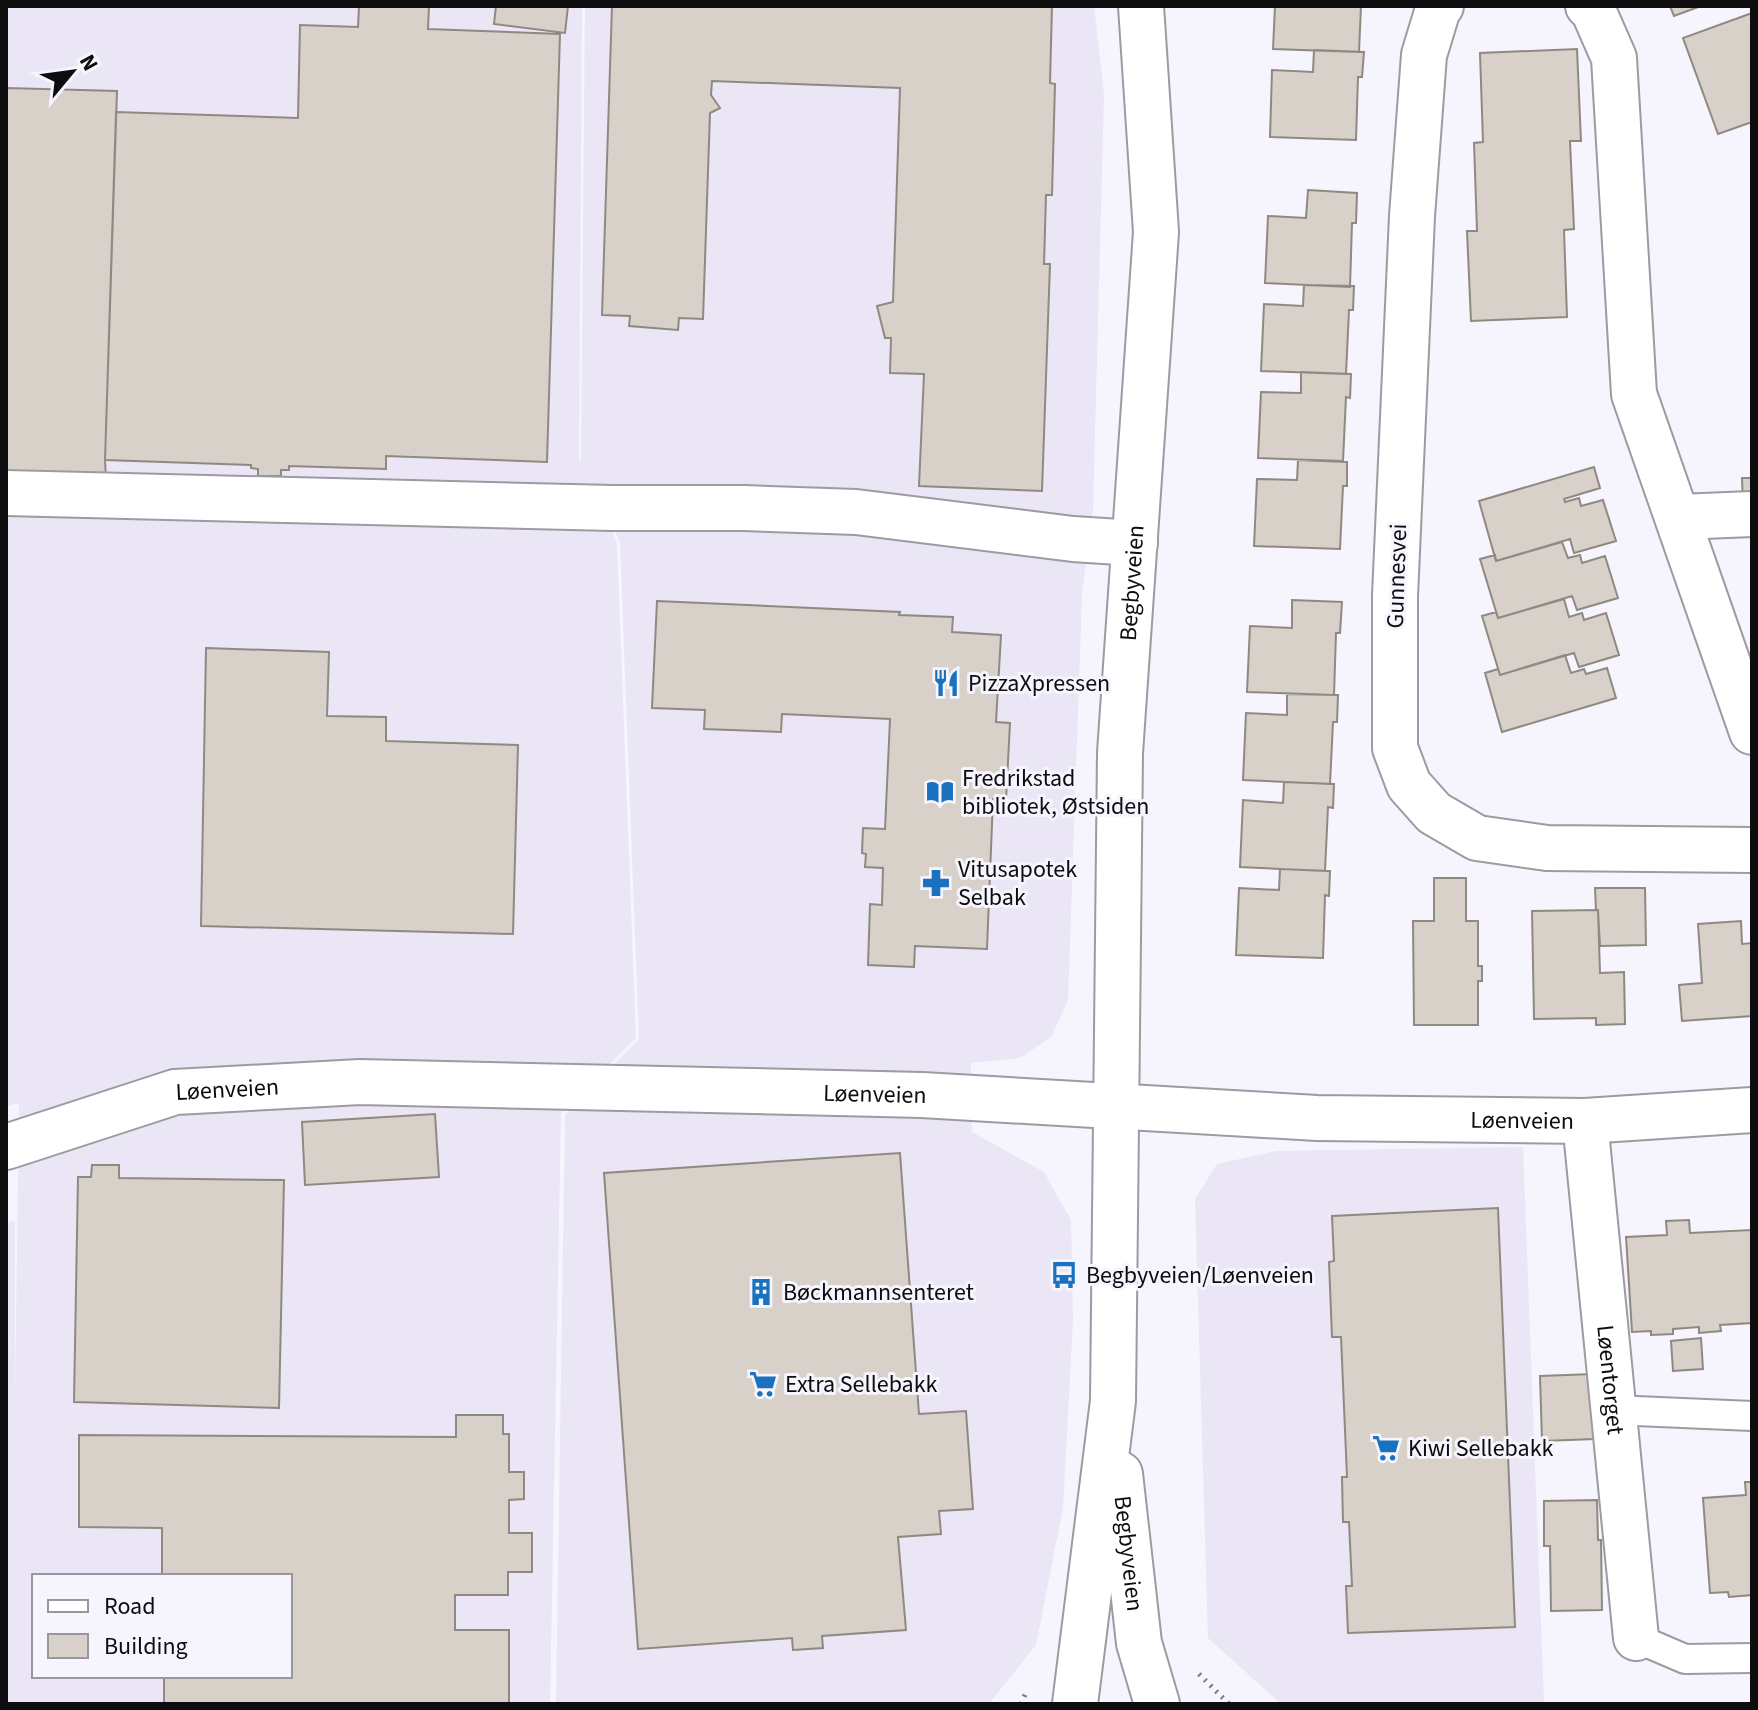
<svg xmlns="http://www.w3.org/2000/svg" width="1758" height="1710" font-family="'Source Sans 3',sans-serif">
<style>
.built{fill:#eae6f5;fill-rule:evenodd}
.building{fill:#d7d1ca;stroke:#8f8982;stroke-width:2}
.lines{fill:none;stroke-linecap:round;stroke-linejoin:round}
.lane-casing{stroke:#9d9aa2;stroke-width:32}
.street-casing{stroke:#9d9aa2;stroke-width:48}
.secondary-casing{stroke:#9d9aa2;stroke-width:48}
.path{stroke:#7d7c81;stroke-width:5;stroke-dasharray:2 6;stroke-linecap:butt}
.lane{stroke:#fff;stroke-width:28}
.street{stroke:#fff;stroke-width:44}
.secondary{stroke:#fff;stroke-width:44}
.labels{text-anchor:middle;dominant-baseline:central;stroke-width:6;stroke-linejoin:round;paint-order:stroke}
.street-label{font-size:24px;fill:#0d0c0f;stroke:#f6f4fc}
.poi-label{font-size:24px;fill:#0d0c0f;stroke:#f6f4fc;text-anchor:start}
</style>
<rect width="100%" height="100%" fill="#f6f4fc"/>
<path class="built" d="M 6,6 L 582,6 L 579,458 L 581,461 L 585,6 L 1094,6 L 1104,95 L 1093,508 L 1082,594 L 1068,1000 L 1051,1037 L 1020,1058 L 971,1063 L 972,1132 L 1044,1172 L 1071,1220 L 1073,1320 L 1063,1508 L 1036,1645 L 989,1704 L 556,1704 L 565,1115 L 639,1039 L 620,542 L 592,484 L 617,544 L 636,1038 L 561,1112 L 550,1704 L 6,1704 L 6,1222 L 15,1221 L 15,1403 L 19,1103 L 6,1106 ZM 34,1576 L 290,1576 L 290,1676 L 34,1676 Z
M 1523,1147 L 1544,1704 L 1281,1704 L 1208,1638 L 1195,1199 L 1217,1164 L 1277,1151 Z"/>
<path class="building" d="M 359,6 L 429,6 L 428,29 L 560,34 L 547,462 L 386,456 L 386,469 L 289,466 L 289,470 L 281,470 L 281,476 L 258,476 L 258,469 L 251,468 L 251,465 L 105,460 L 116,112 L 298,118 L 300,25 L 358,27 Z
M 496,6 L 568,6 L 565,33 L 494,24 Z
M 612,6 L 1052,6 L 1050,83 L 1055,84 L 1052,195 L 1046,195 L 1044,264 L 1050,264 L 1042,491 L 919,486 L 924,374 L 890,373 L 891,338 L 885,338 L 877,306 L 893,302 L 900,88 L 712,81 L 711,95 L 720,108 L 710,113 L 703,319 L 679,318 L 678,330 L 629,326 L 630,316 L 602,315 Z
M 1275,6 L 1361,6 L 1359,52 L 1273,49 Z
M 1670,6 L 1701,6 L 1674,16 Z
M 1752,13 L 1752,122 L 1718,134 L 1683,38 Z
M 1577,49 L 1581,141 L 1570,141 L 1574,229 L 1564,230 L 1567,317 L 1471,321 L 1467,231 L 1477,231 L 1474,143 L 1483,142 L 1480,53 Z
M 1314,50 L 1364,52 L 1362,77 L 1358,77 L 1356,140 L 1270,137 L 1272,70 L 1313,72 Z
M 6,88 L 117,91 L 105,460 L 106,480 L 6,477 Z
M 1308,190 L 1357,193 L 1356,223 L 1352,223 L 1350,287 L 1265,283 L 1268,216 L 1306,218 Z
M 1304,285 L 1354,286 L 1353,310 L 1349,310 L 1346,374 L 1261,371 L 1264,304 L 1303,306 Z
M 1301,372 L 1351,374 L 1350,398 L 1346,397 L 1343,461 L 1258,458 L 1261,392 L 1301,393 Z
M 1298,460 L 1347,462 L 1347,486 L 1343,486 L 1340,549 L 1254,546 L 1257,479 L 1297,480 Z
M 1594,467 L 1600,488 L 1564,499 L 1565,502 L 1579,498 L 1581,506 L 1603,500 L 1616,541 L 1574,553 L 1570,539 L 1496,561 L 1479,501 Z
M 1742,478 L 1752,478 L 1752,504 L 1743,504 Z
M 1562,542 L 1568,558 L 1580,555 L 1582,563 L 1605,556 L 1618,598 L 1577,610 L 1572,596 L 1498,618 L 1480,559 L 1495,555 L 1496,561 Z
M 1564,599 L 1569,617 L 1582,613 L 1584,620 L 1606,613 L 1619,655 L 1579,667 L 1574,653 L 1500,675 L 1482,616 L 1496,612 L 1498,618 Z
M 1292,600 L 1342,602 L 1340,633 L 1336,633 L 1334,695 L 1247,692 L 1250,626 L 1292,628 Z
M 657,601 L 900,612 L 899,615 L 953,617 L 952,632 L 1001,635 L 996,722 L 1010,723 L 1006,800 L 993,799 L 987,949 L 915,946 L 914,967 L 868,965 L 870,904 L 882,905 L 883,868 L 865,867 L 866,854 L 862,853 L 863,828 L 885,829 L 890,719 L 782,714 L 781,732 L 704,729 L 705,710 L 652,708 Z
M 206,648 L 329,652 L 327,716 L 386,717 L 386,741 L 518,745 L 513,934 L 201,926 Z
M 1565,655 L 1571,673 L 1584,669 L 1586,674 L 1607,668 L 1616,698 L 1502,732 L 1485,673 L 1498,669 L 1500,675 Z
M 1287,694 L 1338,695 L 1337,722 L 1333,722 L 1330,784 L 1243,780 L 1246,713 L 1287,715 Z
M 1284,782 L 1334,784 L 1333,808 L 1328,807 L 1325,871 L 1240,867 L 1243,800 L 1283,803 Z
M 1280,869 L 1330,871 L 1329,896 L 1325,895 L 1323,958 L 1236,955 L 1239,888 L 1279,890 Z
M 1434,878 L 1466,878 L 1466,921 L 1478,921 L 1478,966 L 1482,966 L 1482,981 L 1478,981 L 1478,1025 L 1414,1025 L 1413,921 L 1434,921 Z
M 1595,888 L 1645,888 L 1646,945 L 1600,946 L 1598,910 L 1596,910 Z
M 1598,910 L 1600,973 L 1624,972 L 1625,1024 L 1596,1025 L 1596,1018 L 1534,1019 L 1532,911 Z
M 1741,921 L 1742,944 L 1752,943 L 1752,1016 L 1682,1021 L 1679,985 L 1702,983 L 1698,924 Z
M 435,1114 L 439,1177 L 305,1185 L 302,1122 Z
M 900,1153 L 919,1414 L 966,1411 L 973,1509 L 939,1511 L 941,1534 L 898,1537 L 906,1630 L 822,1636 L 823,1648 L 793,1650 L 792,1638 L 638,1649 L 604,1173 Z
M 92,1165 L 119,1165 L 119,1178 L 284,1180 L 279,1408 L 74,1402 L 78,1177 L 91,1177 Z
M 1498,1208 L 1515,1627 L 1348,1633 L 1346,1586 L 1352,1586 L 1349,1522 L 1343,1522 L 1342,1477 L 1347,1477 L 1341,1337 L 1332,1337 L 1329,1262 L 1334,1261 L 1332,1216 Z
M 1689,1220 L 1690,1233 L 1752,1230 L 1752,1323 L 1720,1325 L 1721,1331 L 1699,1333 L 1699,1327 L 1673,1329 L 1673,1334 L 1651,1335 L 1651,1331 L 1632,1332 L 1626,1237 L 1667,1235 L 1666,1221 Z
M 1701,1338 L 1703,1369 L 1673,1371 L 1671,1341 Z
M 1593,1374 L 1595,1439 L 1542,1441 L 1540,1376 Z
M 456,1415 L 503,1415 L 503,1434 L 509,1434 L 509,1472 L 524,1472 L 524,1499 L 509,1500 L 509,1533 L 532,1533 L 532,1572 L 508,1572 L 508,1595 L 455,1595 L 455,1630 L 509,1630 L 509,1704 L 164,1704 L 164,1676 L 290,1676 L 290,1576 L 162,1576 L 162,1528 L 79,1527 L 79,1435 L 456,1437 Z
M 1745,1482 L 1752,1482 L 1752,1595 L 1729,1597 L 1728,1592 L 1710,1593 L 1703,1498 L 1746,1495 Z
M 1597,1500 L 1598,1540 L 1601,1540 L 1602,1610 L 1551,1611 L 1550,1546 L 1544,1546 L 1544,1501 Z"/>
<g class="lines">
<g class="lane-casing">
<path id="lane" d="M 1613,1410 L 1752,1416
M 1636,1638 L 1685,1659 L 1752,1658"/>
</g>
<g class="street-casing">
<g id="street">
<path d="M 1441,6 L 1438,9 L 1424,55 L 1412,216 L 1395,596 L 1395,748 L 1409,785 L 1434,813 L 1477,838 L 1547,848 L 1752,850"/>
<path d="M 1588,6 L 1593,10 L 1614,58 L 1634,394 L 1752,732"/>
<path d="M 6,493 L 613,508 L 744,508 L 856,512 L 1073,539 L 1135,543"/>
<path d="M 1678,517 L 1752,514"/>
<path id="s1" d="M 1585,1121 L 1636,1638"/>
<path id="s2" d="M 6,1147 L 175,1092 L 360,1082 L 922,1095 L 1317,1118 L 1585,1121 L 1752,1110"/>
</g>
</g>
<g class="secondary-casing">
<g id="secondary">
<path id="s3" d="M 1120,1474 L 1139,1643 L 1157,1704"/>
<path id="s4" d="M 1075,1704 L 1113,1401 L 1120,753 L 1156,232 L 1141,6"/>
</g>
</g>
<path class="path" d="M 1199,1674 L 1229,1704
M 1021,1704 L 1027,1690"/>
<use href="#lane" class="lane"/>
<use href="#street" class="street"/>
<use href="#secondary" class="secondary"/>
</g>
<defs>
<g id="restaurant-bare" transform="scale(2.16)"><path d="M-5-6h1v4h1v-4h1v4h1v-4h1v5L-1.5 .5V6h-2V.5L-5-1ZM5-6V6H3V1.5H1.5Q1.5-4 5-6Z" fill="#1a72bf" stroke="#f6f4fc" stroke-width="2.5" paint-order="stroke"/></g>
<g id="library-bare" transform="scale(2.16)"><path d="M-6-4Q-3-5.5-.7-3.5V5Q-3 3-6 4ZM6-4Q3-5.5 .7-3.5V5Q3 3 6 4Z" fill="#1a72bf" stroke="#f6f4fc" stroke-width="2.5" paint-order="stroke"/></g>
<g id="pharmacy-bare" transform="scale(2.16)"><path d="M-2-6h4v4h4v4h-4v4h-4v-4h-4v-4h4Z" fill="#1a72bf" stroke="#f6f4fc" stroke-width="2.5" paint-order="stroke"/></g>
<g id="bus-bare" transform="scale(2.16)"><path d="M-5-6H5V4H4V6H2V4H-2V6H-4V4H-5ZM-3.5-4V0h7V-4ZM-3.5 1.2v1.5H-2V1.2ZM2 1.2v1.5H3.5V1.2Z" fill="#1a72bf" stroke="#f6f4fc" stroke-width="2.5" paint-order="stroke"/></g>
<g id="building-bare" transform="scale(2.16)"><path d="M-4-6H4V6H1V3H-1V6H-4ZM-2.5-4.3h1.7v1.8h-1.7ZM.8-4.3h1.7v1.8H.8ZM-2.5-1h1.7V.8h-1.7ZM.8-1h1.7V.8H.8Z" fill="#1a72bf" stroke="#f6f4fc" stroke-width="2.5" paint-order="stroke"/></g>
<g id="supermarket-bare" transform="scale(2.16)"><path d="M-6-5.5h2.5l.6 2H6L4.5 2H-2.5L-4.4-4H-6ZM-1.5 3.2a1.3 1.3 0 1 0 .1 0ZM3 3.2a1.3 1.3 0 1 0 .1 0Z" fill="#1a72bf" stroke="#f6f4fc" stroke-width="2.5" paint-order="stroke"/></g>
</defs>
<g fill-rule="evenodd">
<use href="#restaurant-bare" x="946" y="683"/>
<use href="#library-bare" x="940" y="792"/>
<use href="#pharmacy-bare" x="936" y="883"/>
<use href="#bus-bare" x="1064" y="1275"/>
<use href="#building-bare" x="761" y="1292"/>
<use href="#supermarket-bare" x="763" y="1384"/>
<use href="#supermarket-bare" x="1386" y="1448"/>
</g>
<g class="labels">
<g class="street-label">
<text transform="translate(1397 576) rotate(-88)">Gunnesvei</text>
<text stroke="none"><textPath href="#s4" startOffset="1124">Begbyveien</textPath></text>
<text stroke="none"><textPath href="#s2" startOffset="230">Løenveien</textPath></text>
<text stroke="none"><textPath href="#s2" startOffset="878">Løenveien</textPath></text>
<text stroke="none"><textPath href="#s2" startOffset="1526">Løenveien</textPath></text>
<text stroke="none"><textPath href="#s1" startOffset="260">Løentorget</textPath></text>
<text stroke="none"><textPath href="#s3" startOffset="80">Begbyveien</textPath></text>
</g>
<g class="poi-label">
<text x="968" y="683">PizzaXpressen</text>
<text x="962" y="778">Fredrikstad<tspan x="962" dy="28">bibliotek, Østsiden</tspan></text>
<text x="958" y="869">Vitusapotek<tspan x="958" dy="28">Selbak</tspan></text>
<text x="1086" y="1275">Begbyveien/Løenveien</text>
<text x="783" y="1292">Bøckmannsenteret</text>
<text x="785" y="1384">Extra Sellebakk</text>
<text x="1408" y="1448">Kiwi Sellebakk</text>
</g>
</g>
<rect width="1758" height="1710" fill="none" stroke="#0d0c0f" stroke-width="16"/>
<rect x="32" y="1574" width="260" height="104" fill="#f6f4fc" stroke="#99979d" stroke-width="2"/>
<rect x="48" y="1600" width="40" height="12" fill="#ffffff" stroke="#99979d" stroke-width="2"/>
<text x="104" y="1614" font-size="24" fill="#0d0c0f">Road</text>
<rect x="48" y="1634" width="40" height="24" fill="#d7d1ca" stroke="#99979d" stroke-width="2"/>
<text x="104" y="1654" font-size="24" fill="#0d0c0f">Building</text>
<g transform="translate(72 72) rotate(61)" stroke="#f6f4fc" stroke-width="6" paint-order="stroke">
<path d="M0-6L14 30L0 20L-14 30Z" fill="#0d0c0f"/>
<text y="-12" font-size="22" font-weight="bold" text-anchor="middle" fill="#0d0c0f">N</text>
</g>
</svg>
